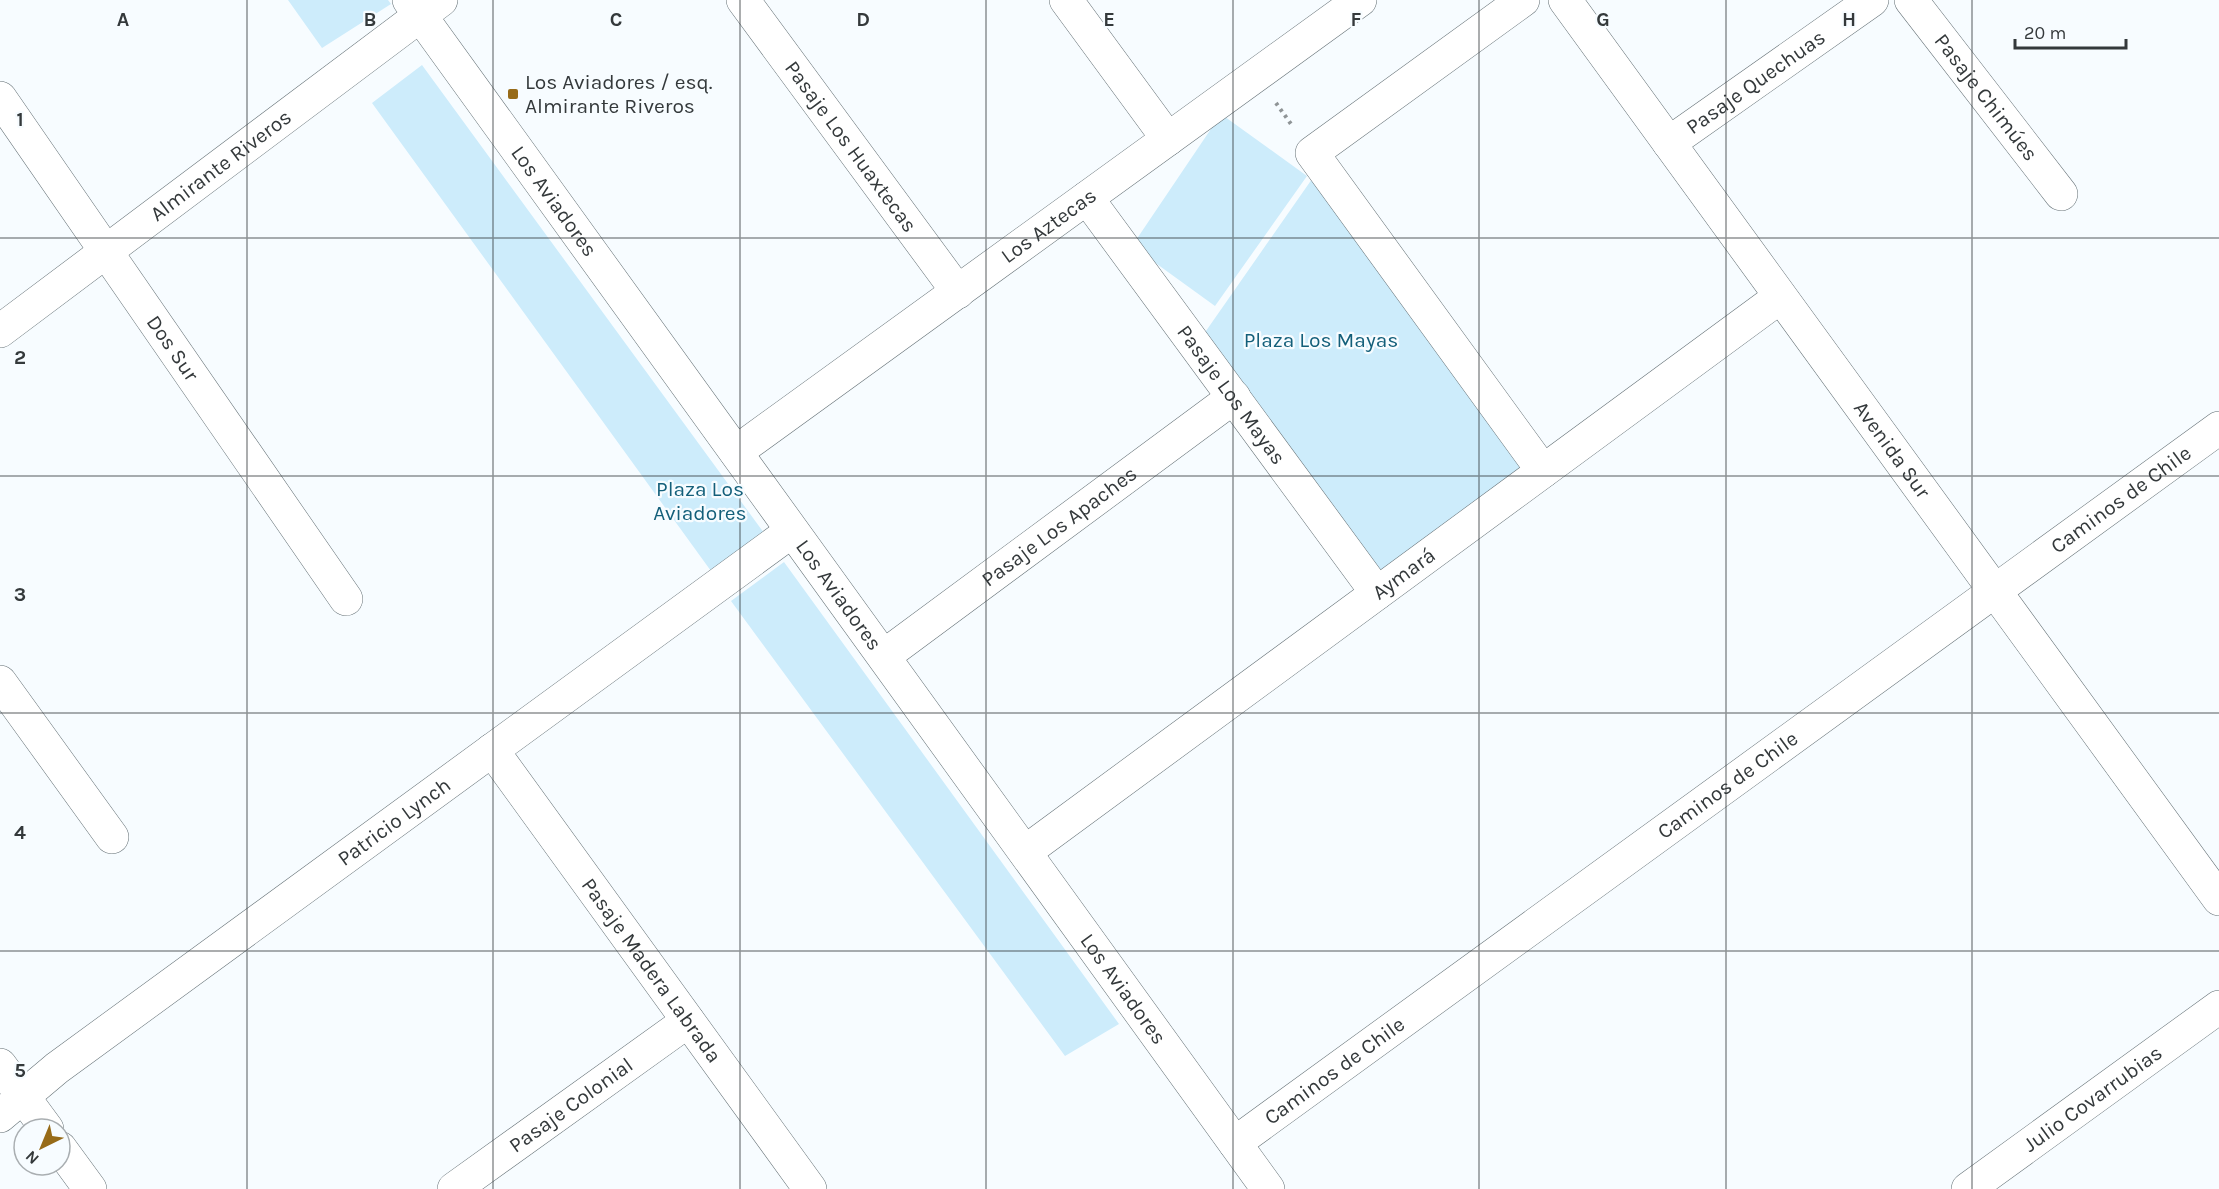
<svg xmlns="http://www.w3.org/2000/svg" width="2219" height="1189" font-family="Karla,sans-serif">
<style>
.green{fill:#cdecfb}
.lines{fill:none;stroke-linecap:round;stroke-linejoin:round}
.minor-casing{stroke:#667277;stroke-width:34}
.path{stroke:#8f9496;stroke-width:4;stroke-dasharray:3 4.5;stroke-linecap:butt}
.minor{stroke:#fff;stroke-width:33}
.grid{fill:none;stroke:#34393b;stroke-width:1.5;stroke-opacity:0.55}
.poi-dot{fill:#976b18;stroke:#f7fcff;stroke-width:2}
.labels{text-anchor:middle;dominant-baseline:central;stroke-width:4.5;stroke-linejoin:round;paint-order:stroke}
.poi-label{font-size:21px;fill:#34393b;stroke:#f7fcff;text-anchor:start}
.street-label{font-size:21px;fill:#34393b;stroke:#f7fcff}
.park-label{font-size:21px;fill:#135f7a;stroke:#f7fcff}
.grid-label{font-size:20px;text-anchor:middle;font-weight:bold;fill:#34393b;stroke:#f7fcff;stroke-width:4.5;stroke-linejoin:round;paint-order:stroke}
</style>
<rect width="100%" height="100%" fill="#f7fcff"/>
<path class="green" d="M 288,0 L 388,0 L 391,4 L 322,48 Z
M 422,65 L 764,533 L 711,571 L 372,103 Z
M 1221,114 L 1307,176 L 1215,306 L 1132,246 Z
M 1319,169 L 1534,470 L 1377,584 L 1199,341 Z
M 784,562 L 1119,1024 L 1065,1056 L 731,601 Z"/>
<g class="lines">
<g class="minor-casing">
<g id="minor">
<path id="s1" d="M 409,0 L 1268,1189"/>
<path id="s2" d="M 743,0 L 958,292"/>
<path d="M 1066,0 L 1168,139"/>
<path d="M 1523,0 L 1312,153 L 1543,471"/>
<path id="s3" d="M 1565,0 L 2219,899"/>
<path id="s4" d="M 1911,0 L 2061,194"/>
<path id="s5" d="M 0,98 L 346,599"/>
<path id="s6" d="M 1669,143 L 1872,0"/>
<path id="s7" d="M 1087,198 L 1377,593"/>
<path id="s8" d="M 0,331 L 441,0"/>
<path id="s9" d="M 736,452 L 1360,0"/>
<path id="s10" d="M 884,656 L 1234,397"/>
<path d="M 0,682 L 112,837"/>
<path id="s11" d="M 492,750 L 810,1189"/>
<path id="s12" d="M 1025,852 L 1780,297"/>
<path d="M 0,1065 L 47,1129"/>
<path id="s13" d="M 0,1116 L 57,1068 L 792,531"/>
<path id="s14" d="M 1235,1143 L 2219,428"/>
<path d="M 60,1148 L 90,1189"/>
<path id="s15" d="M 454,1189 L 688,1021"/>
<path id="s16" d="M 1968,1189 L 2219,1007"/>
</g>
</g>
<path class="path" d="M 1276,103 L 1291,124"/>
<use href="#minor" class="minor"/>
</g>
<path class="grid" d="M 247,0 L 247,1189M 493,0 L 493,1189M 740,0 L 740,1189M 986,0 L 986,1189M 1233,0 L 1233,1189M 1479,0 L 1479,1189M 1726,0 L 1726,1189M 1972,0 L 1972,1189M 0,238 L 2219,238M 0,476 L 2219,476M 0,713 L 2219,713M 0,951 L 2219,951"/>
<rect class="poi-dot" x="507" y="88" width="12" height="12" rx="3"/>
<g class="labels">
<g class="poi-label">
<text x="525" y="82">Los Aviadores / esq.<tspan x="525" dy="24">Almirante Riveros</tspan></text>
</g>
<g class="street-label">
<text stroke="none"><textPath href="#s6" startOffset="106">Pasaje Quechuas</textPath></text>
<text stroke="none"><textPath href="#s4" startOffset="123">Pasaje Chimúes</textPath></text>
<text stroke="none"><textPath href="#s2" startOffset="182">Pasaje Los Huaxtecas</textPath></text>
<text stroke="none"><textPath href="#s8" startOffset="276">Almirante Riveros</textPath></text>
<text stroke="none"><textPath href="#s1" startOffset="248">Los Aviadores</textPath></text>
<text stroke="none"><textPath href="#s9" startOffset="386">Los Aztecas</textPath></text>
<text stroke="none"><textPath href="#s5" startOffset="304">Dos Sur</textPath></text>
<text stroke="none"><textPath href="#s7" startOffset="244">Pasaje Los Mayas</textPath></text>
<text stroke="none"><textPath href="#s3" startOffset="556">Avenida Sur</textPath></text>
<text stroke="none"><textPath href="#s14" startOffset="1095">Caminos de Chile</textPath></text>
<text stroke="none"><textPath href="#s10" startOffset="218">Pasaje Los Apaches</textPath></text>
<text stroke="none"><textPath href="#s12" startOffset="470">Aymará</textPath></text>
<text stroke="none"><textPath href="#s1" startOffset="734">Los Aviadores</textPath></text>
<text stroke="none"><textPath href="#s14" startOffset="609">Caminos de Chile</textPath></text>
<text stroke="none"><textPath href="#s13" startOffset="492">Patricio Lynch</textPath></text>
<text stroke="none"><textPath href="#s11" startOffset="272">Pasaje Madera Labrada</textPath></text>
<text stroke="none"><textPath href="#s1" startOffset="1220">Los Aviadores</textPath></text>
<text stroke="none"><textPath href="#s14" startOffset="123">Caminos de Chile</textPath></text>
<text stroke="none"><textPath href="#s16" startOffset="154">Julio Covarrubias</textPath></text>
<text stroke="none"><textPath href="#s15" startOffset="144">Pasaje Colonial</textPath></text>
</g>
<g class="park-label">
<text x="1321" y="340">Plaza Los Mayas</text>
<text x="700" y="489">Plaza Los<tspan x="700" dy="24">Aviadores</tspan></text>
</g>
</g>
<g class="grid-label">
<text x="123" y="26">A</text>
<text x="370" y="26">B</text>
<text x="616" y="26">C</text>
<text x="863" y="26">D</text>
<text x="1109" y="26">E</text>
<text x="1356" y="26">F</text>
<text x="1603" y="26">G</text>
<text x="1849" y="26">H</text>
<text x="20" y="126">1</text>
<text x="20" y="364">2</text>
<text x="20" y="601">3</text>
<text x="20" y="839">4</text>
<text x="20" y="1077">5</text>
</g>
<g transform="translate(42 1147) rotate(223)"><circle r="28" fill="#f7fcff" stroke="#a9aeb1" stroke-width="1.5"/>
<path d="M0-4.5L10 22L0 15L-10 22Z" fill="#976b18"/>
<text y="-9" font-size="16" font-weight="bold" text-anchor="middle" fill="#34393b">N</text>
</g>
<path d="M2015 39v9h111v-9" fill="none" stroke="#34393b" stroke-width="3"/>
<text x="2024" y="39" font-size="18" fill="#34393b" stroke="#f7fcff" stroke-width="4.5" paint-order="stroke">20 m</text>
</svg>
